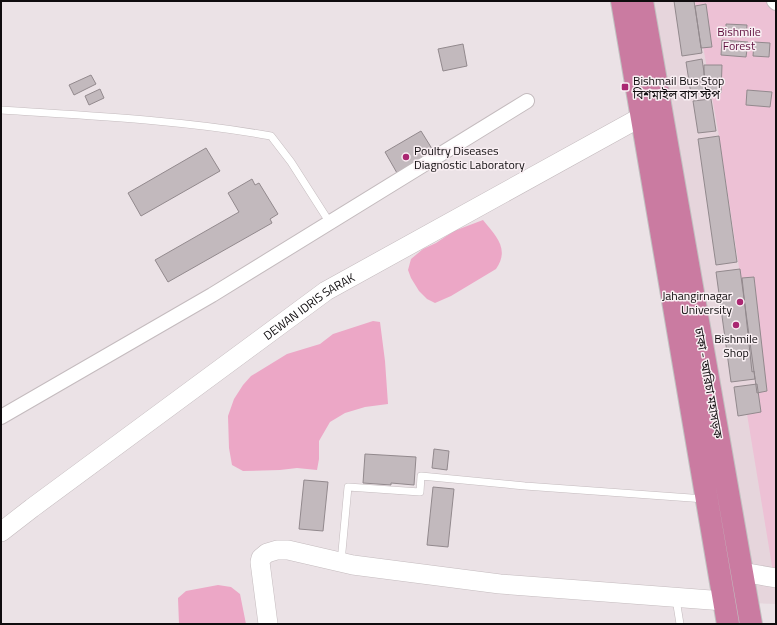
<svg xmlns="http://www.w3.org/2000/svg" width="777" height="625" font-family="'Titillium Web','Noto Sans Bengali',sans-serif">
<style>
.built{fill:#e6d5dc}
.green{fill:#edc1d5}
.water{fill:#eca7c6}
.building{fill:#c2b9bd;stroke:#92898d}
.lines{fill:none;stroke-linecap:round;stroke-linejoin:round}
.lane-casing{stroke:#c4bbbe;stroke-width:8}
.street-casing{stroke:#c4bbbe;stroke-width:16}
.secondary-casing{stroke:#c4bbbe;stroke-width:20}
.highway-casing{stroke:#c1c0c0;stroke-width:24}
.lane{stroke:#fff;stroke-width:7}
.street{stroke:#fff;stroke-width:14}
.secondary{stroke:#fff;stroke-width:19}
.highway{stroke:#ca7ba1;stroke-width:22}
.poi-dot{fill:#aa2772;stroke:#f9eff3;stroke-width:1.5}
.labels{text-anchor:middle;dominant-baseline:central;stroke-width:3;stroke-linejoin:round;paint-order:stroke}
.park-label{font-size:12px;fill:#5f0f3e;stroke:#f9eff3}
.poi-label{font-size:12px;fill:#0f0c0e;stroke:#f9eff3;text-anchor:start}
.street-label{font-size:12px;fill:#0f0c0e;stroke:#f9eff3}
</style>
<rect width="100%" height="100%" fill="#ebe2e6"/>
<path class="built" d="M 653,1 L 776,1 L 776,604 L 753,603 Z"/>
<path class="green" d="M 695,1 L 767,1 L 776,11 L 776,578 L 774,578 L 747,414 L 761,412 L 719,136 Z"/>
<path class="water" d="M 483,220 C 496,236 510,249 496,269 L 451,296 L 435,303 L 427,299 L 419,291 L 411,278 L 408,270 L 411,259 L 423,249 L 436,243 L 454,231 Z
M 373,321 L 380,322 L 385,361 L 388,404 L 365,407 L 345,413 L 330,422 L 319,441 L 319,459 L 317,470 L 297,468 L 280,470 L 243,471 L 232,465 L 229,448 L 228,416 L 234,399 L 243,385 L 251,376 L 287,354 L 320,344 L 333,334 Z
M 218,585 L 231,587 L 240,594 L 246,624 L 179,624 L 178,598 L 186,591 Z"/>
<path class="building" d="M 674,1 L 694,1 L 702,53 L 682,56 Z
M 706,4 L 712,47 L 701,48 L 695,6 Z
M 726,24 L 747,25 L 746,37 L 726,35 Z
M 722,40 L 748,42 L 746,57 L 721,55 Z
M 754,42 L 770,43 L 769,57 L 753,56 Z
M 463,44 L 467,66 L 443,71 L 438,49 Z
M 702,59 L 707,92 L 691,94 L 686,62 Z
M 704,65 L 722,65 L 721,93 L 704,93 Z
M 91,75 L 96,84 L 74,95 L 69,85 Z
M 100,89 L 104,98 L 89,105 L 85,96 Z
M 747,90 L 772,92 L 770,107 L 746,105 Z
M 711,99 L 716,131 L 698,133 L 693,101 Z
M 421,131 L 434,152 L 397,173 L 385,152 Z
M 719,136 L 737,262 L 716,265 L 698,139 Z
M 206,148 L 220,171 L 141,216 L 128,193 Z
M 252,179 L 255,185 L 259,183 L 278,214 L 270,219 L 272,223 L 168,282 L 155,260 L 239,212 L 228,193 Z
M 740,269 L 755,379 L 731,382 L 716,272 Z
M 754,277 L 767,391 L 757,393 L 754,371 L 752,372 L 742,278 Z
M 757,384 L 761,412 L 738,416 L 734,387 Z
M 434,449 L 449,451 L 447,470 L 432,468 Z
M 365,454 L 416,457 L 414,485 L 391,483 L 391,485 L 363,483 Z
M 304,480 L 328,482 L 323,531 L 299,529 Z
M 433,487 L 454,489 L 448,547 L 427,545 Z"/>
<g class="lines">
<g class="lane-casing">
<path id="lane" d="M 1,110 C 91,116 182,120 271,136 L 291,162 L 330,223
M 341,562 L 348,487 L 420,492 L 421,476 L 525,486 L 705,499
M 676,599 L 680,624"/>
</g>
<g class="street-casing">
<path id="street" d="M 774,1 L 776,3
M 1,417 L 212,295 L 527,101"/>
</g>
<g class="secondary-casing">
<g id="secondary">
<path id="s1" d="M 1,532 L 32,508 L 326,291 L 641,117"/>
<path d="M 742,572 L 776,578"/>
<path d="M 268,624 L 260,562 L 261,558 L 267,553 L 277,550 L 288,550 L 353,565 L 500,584 L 724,601"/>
</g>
</g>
<g class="highway-casing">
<path id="highway" d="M 622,1 L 728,624
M 642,1 L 751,624"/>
</g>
<use href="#lane" class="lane"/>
<use href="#street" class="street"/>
<use href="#secondary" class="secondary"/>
<use href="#highway" class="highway"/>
</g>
<g class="poi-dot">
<rect x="621" y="83" width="8" height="8" rx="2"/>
<circle cx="406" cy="157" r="4"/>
<circle cx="740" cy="302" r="4"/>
<circle cx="736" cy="325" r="4"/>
</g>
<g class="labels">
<g class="park-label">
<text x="739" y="31">Bishmile<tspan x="739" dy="14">Forest</tspan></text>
</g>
<g class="poi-label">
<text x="633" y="80">Bishmail Bus Stop<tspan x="633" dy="14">বিশমাইল বাস স্টপ</tspan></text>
<text x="414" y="150">Poultry Diseases<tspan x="414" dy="14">Diagnostic Laboratory</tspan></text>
<text x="732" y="295" text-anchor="end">Jahangirnagar<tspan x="732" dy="14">University</tspan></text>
<text x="736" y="338" text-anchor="middle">Bishmile<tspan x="736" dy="14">Shop</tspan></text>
</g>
<g class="street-label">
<text stroke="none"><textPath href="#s1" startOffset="382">DEWAN IDRIS SARAK</textPath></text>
<text transform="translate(709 383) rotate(80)">ঢাকা - আরিচা মহাসড়ক</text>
</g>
</g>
<rect width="777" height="625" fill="none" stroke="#0f0c0e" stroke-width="4"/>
</svg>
